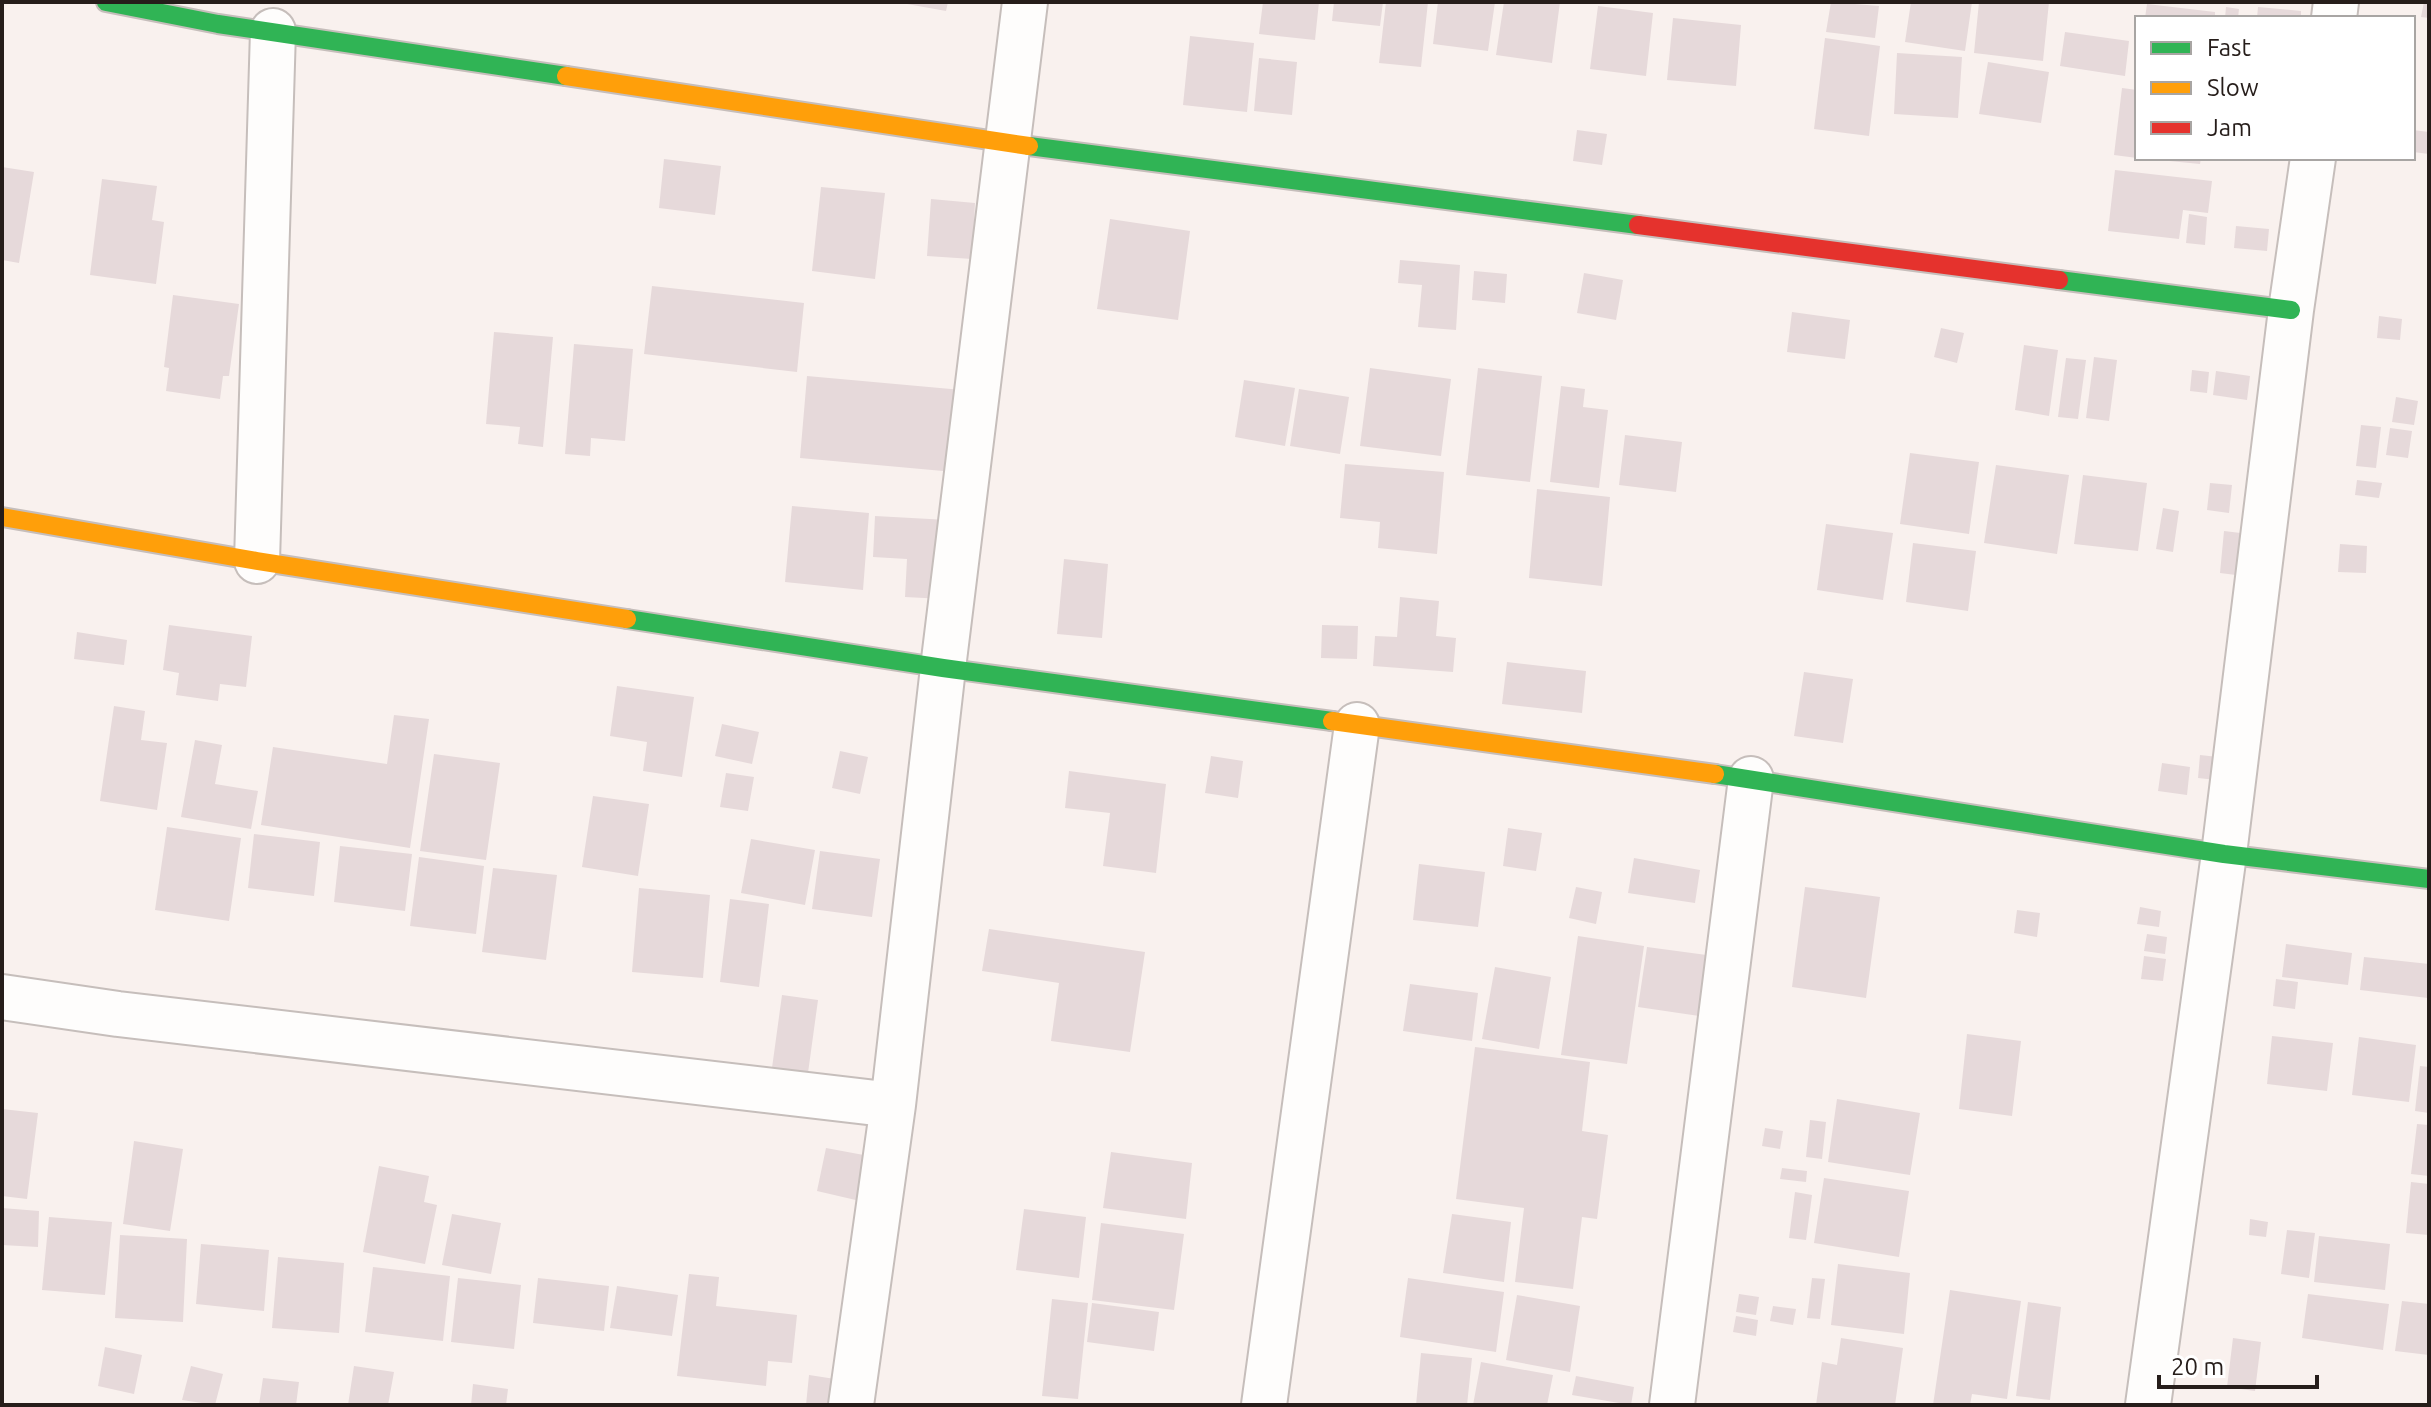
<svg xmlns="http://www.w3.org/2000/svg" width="2431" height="1407" font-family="Ubuntu,sans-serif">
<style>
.building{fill:#e6d9da}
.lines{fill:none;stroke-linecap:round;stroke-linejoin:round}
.street-casing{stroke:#c6bebb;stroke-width:48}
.fast-casing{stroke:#c6bebb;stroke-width:22}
.slow-casing{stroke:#c6bebb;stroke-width:22}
.jam-casing{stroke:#c6bebb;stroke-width:22}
.street{stroke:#fefdfc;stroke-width:44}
.fast{stroke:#30b455;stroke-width:18}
.slow{stroke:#ff9f0a;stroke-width:18}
.jam{stroke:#e5322d;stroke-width:18}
</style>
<rect width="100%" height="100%" fill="#f9f1ee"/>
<path class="building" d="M 896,2 L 948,2 L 946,11 Z
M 1263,2 L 1319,2 L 1315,40 L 1259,34 Z
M 1334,2 L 1383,2 L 1380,26 L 1332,21 Z
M 1386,2 L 1428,2 L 1421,67 L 1379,63 Z
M 1438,2 L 1495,2 L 1488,51 L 1433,44 Z
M 1504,2 L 1560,2 L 1552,63 L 1496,55 Z
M 1831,2 L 1879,6 L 1875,38 L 1826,32 Z
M 1911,2 L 1972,2 L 1965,51 L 1905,42 Z
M 1979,2 L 2049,2 L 2043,61 L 1974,53 Z
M 2424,2 L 2429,2 L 2429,18 L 2421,17 Z
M 2147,4 L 2215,12 L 2215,18 L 2145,18 Z
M 1598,6 L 1653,13 L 1646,76 L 1590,69 Z
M 2226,7 L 2239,9 L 2238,18 L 2225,18 Z
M 2258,7 L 2301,11 L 2301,18 L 2257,18 Z
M 1673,18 L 1741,25 L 1736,86 L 1667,80 Z
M 2065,32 L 2129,41 L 2125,76 L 2060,66 Z
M 1190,36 L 1254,43 L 1247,112 L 1183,105 Z
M 1825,38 L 1880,46 L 1869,136 L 1814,129 Z
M 1897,53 L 1962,57 L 1958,118 L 1894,114 Z
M 1259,58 L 1297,62 L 1292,115 L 1254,111 Z
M 1988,62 L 2049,72 L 2041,123 L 1979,114 Z
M 2122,88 L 2137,90 L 2137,158 L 2114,155 Z
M 1577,130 L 1607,134 L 1602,165 L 1573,161 Z
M 2413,130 L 2429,132 L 2429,154 L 2413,152 Z
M 2159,158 L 2201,158 L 2200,164 L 2159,160 Z
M 664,159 L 721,166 L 715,215 L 659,208 Z
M 2,167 L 34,172 L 19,263 L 2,260 Z
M 2115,170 L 2212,181 L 2208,213 L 2183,210 L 2179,239 L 2108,231 Z
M 102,179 L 157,186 L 152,220 L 164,222 L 156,284 L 90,275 Z
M 821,187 L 885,193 L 875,279 L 812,271 Z
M 931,199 L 975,203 L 972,259 L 927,256 Z
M 2189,214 L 2207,217 L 2205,245 L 2186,243 Z
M 1110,219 L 1190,231 L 1178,320 L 1097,309 Z
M 2236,226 L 2269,229 L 2267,251 L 2234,248 Z
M 1400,260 L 1460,265 L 1456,330 L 1418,327 L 1422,285 L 1398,283 Z
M 1474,271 L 1507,274 L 1505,303 L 1472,300 Z
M 1584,273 L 1623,280 L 1616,320 L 1577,313 Z
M 652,286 L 804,303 L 797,372 L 644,354 Z
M 173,295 L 239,304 L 229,376 L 223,376 L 220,399 L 166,391 L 169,368 L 164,367 Z
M 1792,312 L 1850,320 L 1845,359 L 1787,352 Z
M 2379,316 L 2402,319 L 2400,340 L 2377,338 Z
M 1941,328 L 1964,333 L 1957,363 L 1934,357 Z
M 494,332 L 553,337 L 543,447 L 518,444 L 520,427 L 486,424 Z
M 574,344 L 633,349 L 625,441 L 591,438 L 590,456 L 565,454 Z
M 2024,345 L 2058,350 L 2049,416 L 2015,410 Z
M 2094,357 L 2117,360 L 2109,421 L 2086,418 Z
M 2066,358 L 2086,360 L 2078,419 L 2058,417 Z
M 1370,368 L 1451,379 L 1441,456 L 1360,446 Z
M 1478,368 L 1542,376 L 1530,482 L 1466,475 Z
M 2192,370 L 2209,372 L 2207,393 L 2190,391 Z
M 2216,371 L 2250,376 L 2247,400 L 2213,395 Z
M 807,376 L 962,390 L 954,472 L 800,458 Z
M 1244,380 L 1295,388 L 1285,446 L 1235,437 Z
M 1561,386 L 1585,389 L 1583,407 L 1608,410 L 1599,488 L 1550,482 Z
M 1299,389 L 1349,397 L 1340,454 L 1290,446 Z
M 2396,397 L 2418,401 L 2414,425 L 2392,422 Z
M 2361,425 L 2381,427 L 2376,468 L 2356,466 Z
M 2390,428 L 2412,431 L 2408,458 L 2386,455 Z
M 1625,435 L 1682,442 L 1676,492 L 1619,485 Z
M 1910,453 L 1979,462 L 1969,534 L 1900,524 Z
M 1345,464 L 1444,472 L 1437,554 L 1378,548 L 1380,522 L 1340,518 Z
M 1996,465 L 2069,475 L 2057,554 L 1984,543 Z
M 2083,475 L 2147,483 L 2138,551 L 2074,544 Z
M 2357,480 L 2382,483 L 2379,498 L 2355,495 Z
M 2210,483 L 2232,485 L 2229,513 L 2207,510 Z
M 1537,489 L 1610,497 L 1602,586 L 1529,578 Z
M 792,506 L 869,513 L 863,590 L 785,582 Z
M 2163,508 L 2179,511 L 2173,552 L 2156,549 Z
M 875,516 L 948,520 L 944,599 L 905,597 L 907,559 L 873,557 Z
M 1826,524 L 1893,533 L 1883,600 L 1817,590 Z
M 2224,531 L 2249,534 L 2244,576 L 2220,573 Z
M 1913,543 L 1976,551 L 1968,611 L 1906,602 Z
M 2340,544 L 2367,546 L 2366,573 L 2338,572 Z
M 1064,559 L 1108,564 L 1102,638 L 1057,634 Z
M 1400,597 L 1439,601 L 1436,636 L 1456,638 L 1453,672 L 1373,666 L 1375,636 L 1397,637 Z
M 169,625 L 252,636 L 246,687 L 220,684 L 218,701 L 176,695 L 179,673 L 163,670 Z
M 1322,625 L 1358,626 L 1357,659 L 1321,658 Z
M 77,632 L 127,640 L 124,665 L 74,659 Z
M 1507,662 L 1586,671 L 1582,713 L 1502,704 Z
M 1804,672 L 1853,679 L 1843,743 L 1794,736 Z
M 617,686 L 694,697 L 682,777 L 643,771 L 647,742 L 610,736 Z
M 114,706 L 145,711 L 141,740 L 167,743 L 157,810 L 100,801 Z
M 394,715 L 429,719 L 410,848 L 261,825 L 273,747 L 387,764 Z
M 722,724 L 759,732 L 752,764 L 715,756 Z
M 195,740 L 222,745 L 215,784 L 258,791 L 251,829 L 181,817 Z
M 840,751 L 868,757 L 860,794 L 832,788 Z
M 434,754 L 500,763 L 486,860 L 420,851 Z
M 2200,755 L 2218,757 L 2216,780 L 2198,778 Z
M 1211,756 L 1243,761 L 1238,798 L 1205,793 Z
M 2162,763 L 2190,767 L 2187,795 L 2158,791 Z
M 1069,771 L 1166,784 L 1156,873 L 1103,866 L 1110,813 L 1065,808 Z
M 726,773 L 754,777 L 748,811 L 720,807 Z
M 593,796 L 649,804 L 638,876 L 582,867 Z
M 167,827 L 241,838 L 229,921 L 155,910 Z
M 1508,828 L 1542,833 L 1536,871 L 1503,866 Z
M 254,834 L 320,842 L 314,896 L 248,888 Z
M 751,839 L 815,850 L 805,905 L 741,893 Z
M 340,846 L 412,854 L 405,911 L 334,902 Z
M 820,851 L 880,859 L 872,917 L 812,909 Z
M 419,857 L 484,866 L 476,934 L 410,926 Z
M 1634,858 L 1700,870 L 1695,903 L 1628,893 Z
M 1419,864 L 1485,872 L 1478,927 L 1413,920 Z
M 493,868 L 557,875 L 546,960 L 482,952 Z
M 1576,887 L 1602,892 L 1596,924 L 1569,918 Z
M 1805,887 L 1880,897 L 1866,998 L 1792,987 Z
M 639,888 L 710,895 L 703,978 L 632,972 Z
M 730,899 L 769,904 L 759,987 L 720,982 Z
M 2140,907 L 2161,911 L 2159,927 L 2137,924 Z
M 2017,910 L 2040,913 L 2037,937 L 2014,933 Z
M 989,929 L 1145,952 L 1130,1052 L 1051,1041 L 1059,983 L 982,971 Z
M 2147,934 L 2167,937 L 2165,954 L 2144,951 Z
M 1578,936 L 1644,946 L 1627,1064 L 1561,1055 Z
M 2286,944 L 2352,953 L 2348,985 L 2282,977 Z
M 1647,947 L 1714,956 L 1706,1017 L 1638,1007 Z
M 2144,956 L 2166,959 L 2163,981 L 2141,979 Z
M 2364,957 L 2429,964 L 2428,998 L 2360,990 Z
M 1495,967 L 1551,977 L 1539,1049 L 1482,1039 Z
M 2276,979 L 2298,982 L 2295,1009 L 2273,1006 Z
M 1410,984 L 1478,993 L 1472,1041 L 1403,1031 Z
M 782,995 L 818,1000 L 808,1073 L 772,1068 Z
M 1967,1034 L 2021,1041 L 2012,1116 L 1959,1109 Z
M 2272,1036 L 2333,1043 L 2327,1091 L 2267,1084 Z
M 2359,1037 L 2416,1045 L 2409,1102 L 2352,1095 Z
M 1475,1047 L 1590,1062 L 1582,1131 L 1608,1135 L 1597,1219 L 1582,1217 L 1573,1289 L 1515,1282 L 1524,1208 L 1456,1199 Z
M 2420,1066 L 2429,1067 L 2429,1113 L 2415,1111 Z
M 1837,1099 L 1920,1113 L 1910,1175 L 1828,1162 Z
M 2,1109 L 38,1113 L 27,1199 L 2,1196 Z
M 1810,1120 L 1826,1122 L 1822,1159 L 1806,1157 Z
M 2417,1124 L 2429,1125 L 2429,1176 L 2411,1174 Z
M 1765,1128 L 1783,1131 L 1780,1149 L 1762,1146 Z
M 134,1141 L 183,1149 L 170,1231 L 123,1224 Z
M 826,1148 L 869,1156 L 860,1201 L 817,1191 Z
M 1111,1152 L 1192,1163 L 1186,1219 L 1103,1208 Z
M 379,1166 L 429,1176 L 424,1202 L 437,1205 L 425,1264 L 363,1252 Z
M 1782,1168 L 1807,1171 L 1806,1182 L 1780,1179 Z
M 1824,1178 L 1909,1191 L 1899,1257 L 1814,1243 Z
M 2411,1182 L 2429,1184 L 2429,1235 L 2406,1233 Z
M 1795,1192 L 1812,1195 L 1806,1240 L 1789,1238 Z
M 2,1208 L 39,1211 L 38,1247 L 2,1245 Z
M 1024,1209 L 1086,1217 L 1079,1278 L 1016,1270 Z
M 452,1214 L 501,1223 L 491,1274 L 442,1265 Z
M 1452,1214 L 1511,1222 L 1504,1282 L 1443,1273 Z
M 49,1217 L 112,1222 L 105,1295 L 42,1290 Z
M 2250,1219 L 2268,1222 L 2266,1237 L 2249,1235 Z
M 1101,1223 L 1184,1234 L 1174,1310 L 1092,1300 Z
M 2287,1230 L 2315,1233 L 2309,1278 L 2281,1274 Z
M 120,1235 L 187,1239 L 183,1322 L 115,1318 Z
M 2319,1236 L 2390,1244 L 2385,1290 L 2314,1282 Z
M 201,1244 L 269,1250 L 264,1311 L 196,1304 Z
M 278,1257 L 344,1263 L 339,1333 L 272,1328 Z
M 1838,1264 L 1910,1273 L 1904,1334 L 1831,1325 Z
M 373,1267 L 450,1276 L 443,1341 L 365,1332 Z
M 689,1274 L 719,1277 L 716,1306 L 797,1315 L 792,1363 L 768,1361 L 766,1386 L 677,1376 Z
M 458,1278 L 521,1285 L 514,1349 L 451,1342 Z
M 538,1278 L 609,1286 L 604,1331 L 533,1323 Z
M 1408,1278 L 1504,1292 L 1496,1352 L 1400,1337 Z
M 1812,1278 L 1825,1279 L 1820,1319 L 1807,1318 Z
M 617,1286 L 678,1295 L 672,1336 L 610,1328 Z
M 1950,1290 L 2021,1301 L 2007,1399 L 1972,1394 L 1970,1405 L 1933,1405 Z
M 1739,1294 L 1759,1297 L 1756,1315 L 1736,1312 Z
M 2308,1294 L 2389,1304 L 2383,1350 L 2302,1338 Z
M 1517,1295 L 1580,1306 L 1570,1372 L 1506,1360 Z
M 1052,1299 L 1088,1303 L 1078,1399 L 1042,1396 Z
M 2402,1301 L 2429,1304 L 2429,1355 L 2395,1351 Z
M 2028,1302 L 2061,1307 L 2050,1400 L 2016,1396 Z
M 1092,1303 L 1159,1312 L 1154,1351 L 1087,1342 Z
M 1773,1306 L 1796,1309 L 1793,1325 L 1770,1321 Z
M 1736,1316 L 1758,1320 L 1756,1336 L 1733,1332 Z
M 1841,1338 L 1903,1348 L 1895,1405 L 1816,1405 L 1822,1362 L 1837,1365 Z
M 2233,1338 L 2261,1342 L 2255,1391 L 2227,1387 Z
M 105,1347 L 142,1355 L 134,1394 L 98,1386 Z
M 1421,1353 L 1472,1358 L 1467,1405 L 1416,1405 Z
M 1481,1362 L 1553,1375 L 1547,1405 L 1473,1405 Z
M 191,1366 L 223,1374 L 215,1405 L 182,1400 Z
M 354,1366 L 394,1372 L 388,1405 L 348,1405 Z
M 809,1375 L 835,1379 L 831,1405 L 806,1405 Z
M 1576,1376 L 1634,1387 L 1631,1405 L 1572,1395 Z
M 263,1378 L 299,1382 L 296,1405 L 259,1405 Z
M 473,1384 L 508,1389 L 506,1405 L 471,1405 Z"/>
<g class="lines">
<g class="street-casing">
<path id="street" d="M 2334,18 L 2336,2
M 257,561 L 273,31
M 2,997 L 118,1014 L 893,1105
M 851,1405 L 893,1105 L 943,668 L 1025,2
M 1264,1405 L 1357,725
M 1672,1405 L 1751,779
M 2148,1405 L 2224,854 L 2291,310 L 2313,158"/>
</g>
<g class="fast-casing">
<path id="fast" d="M 106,2 L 218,24 L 566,76
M 1029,146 L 1638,225
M 2059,280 L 2291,310
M 627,619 L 943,668 L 1332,721
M 1715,774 L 2224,854 L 2429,879"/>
</g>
<g class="slow-casing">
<path id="slow" d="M 566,76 L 1029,146
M 2,517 L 257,561 L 627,619
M 1332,721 L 1715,774"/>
</g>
<g class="jam-casing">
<path id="jam" d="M 1638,225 L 2059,280"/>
</g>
<use href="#street" class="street"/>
<use href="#fast" class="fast"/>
<use href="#slow" class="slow"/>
<use href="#jam" class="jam"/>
</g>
<rect width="2431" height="1407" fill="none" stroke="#261d1a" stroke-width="8"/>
<rect x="2135" y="16" width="280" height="144" fill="#ffffff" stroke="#a8a5a3" stroke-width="2"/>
<rect x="2151" y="42" width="40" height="12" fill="#30b455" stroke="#a8a5a3" stroke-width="2"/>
<text x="2207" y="56" font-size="24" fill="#261d1a">Fast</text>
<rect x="2151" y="82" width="40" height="12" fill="#ff9f0a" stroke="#a8a5a3" stroke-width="2"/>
<text x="2207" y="96" font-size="24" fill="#261d1a">Slow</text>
<rect x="2151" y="122" width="40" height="12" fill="#e5322d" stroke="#a8a5a3" stroke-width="2"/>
<text x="2207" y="136" font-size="24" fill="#261d1a">Jam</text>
<path d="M2159 1375v12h158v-12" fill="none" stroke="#261d1a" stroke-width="4"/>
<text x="2171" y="1375" font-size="24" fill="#261d1a" stroke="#ffffff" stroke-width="6" paint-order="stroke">20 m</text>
</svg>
